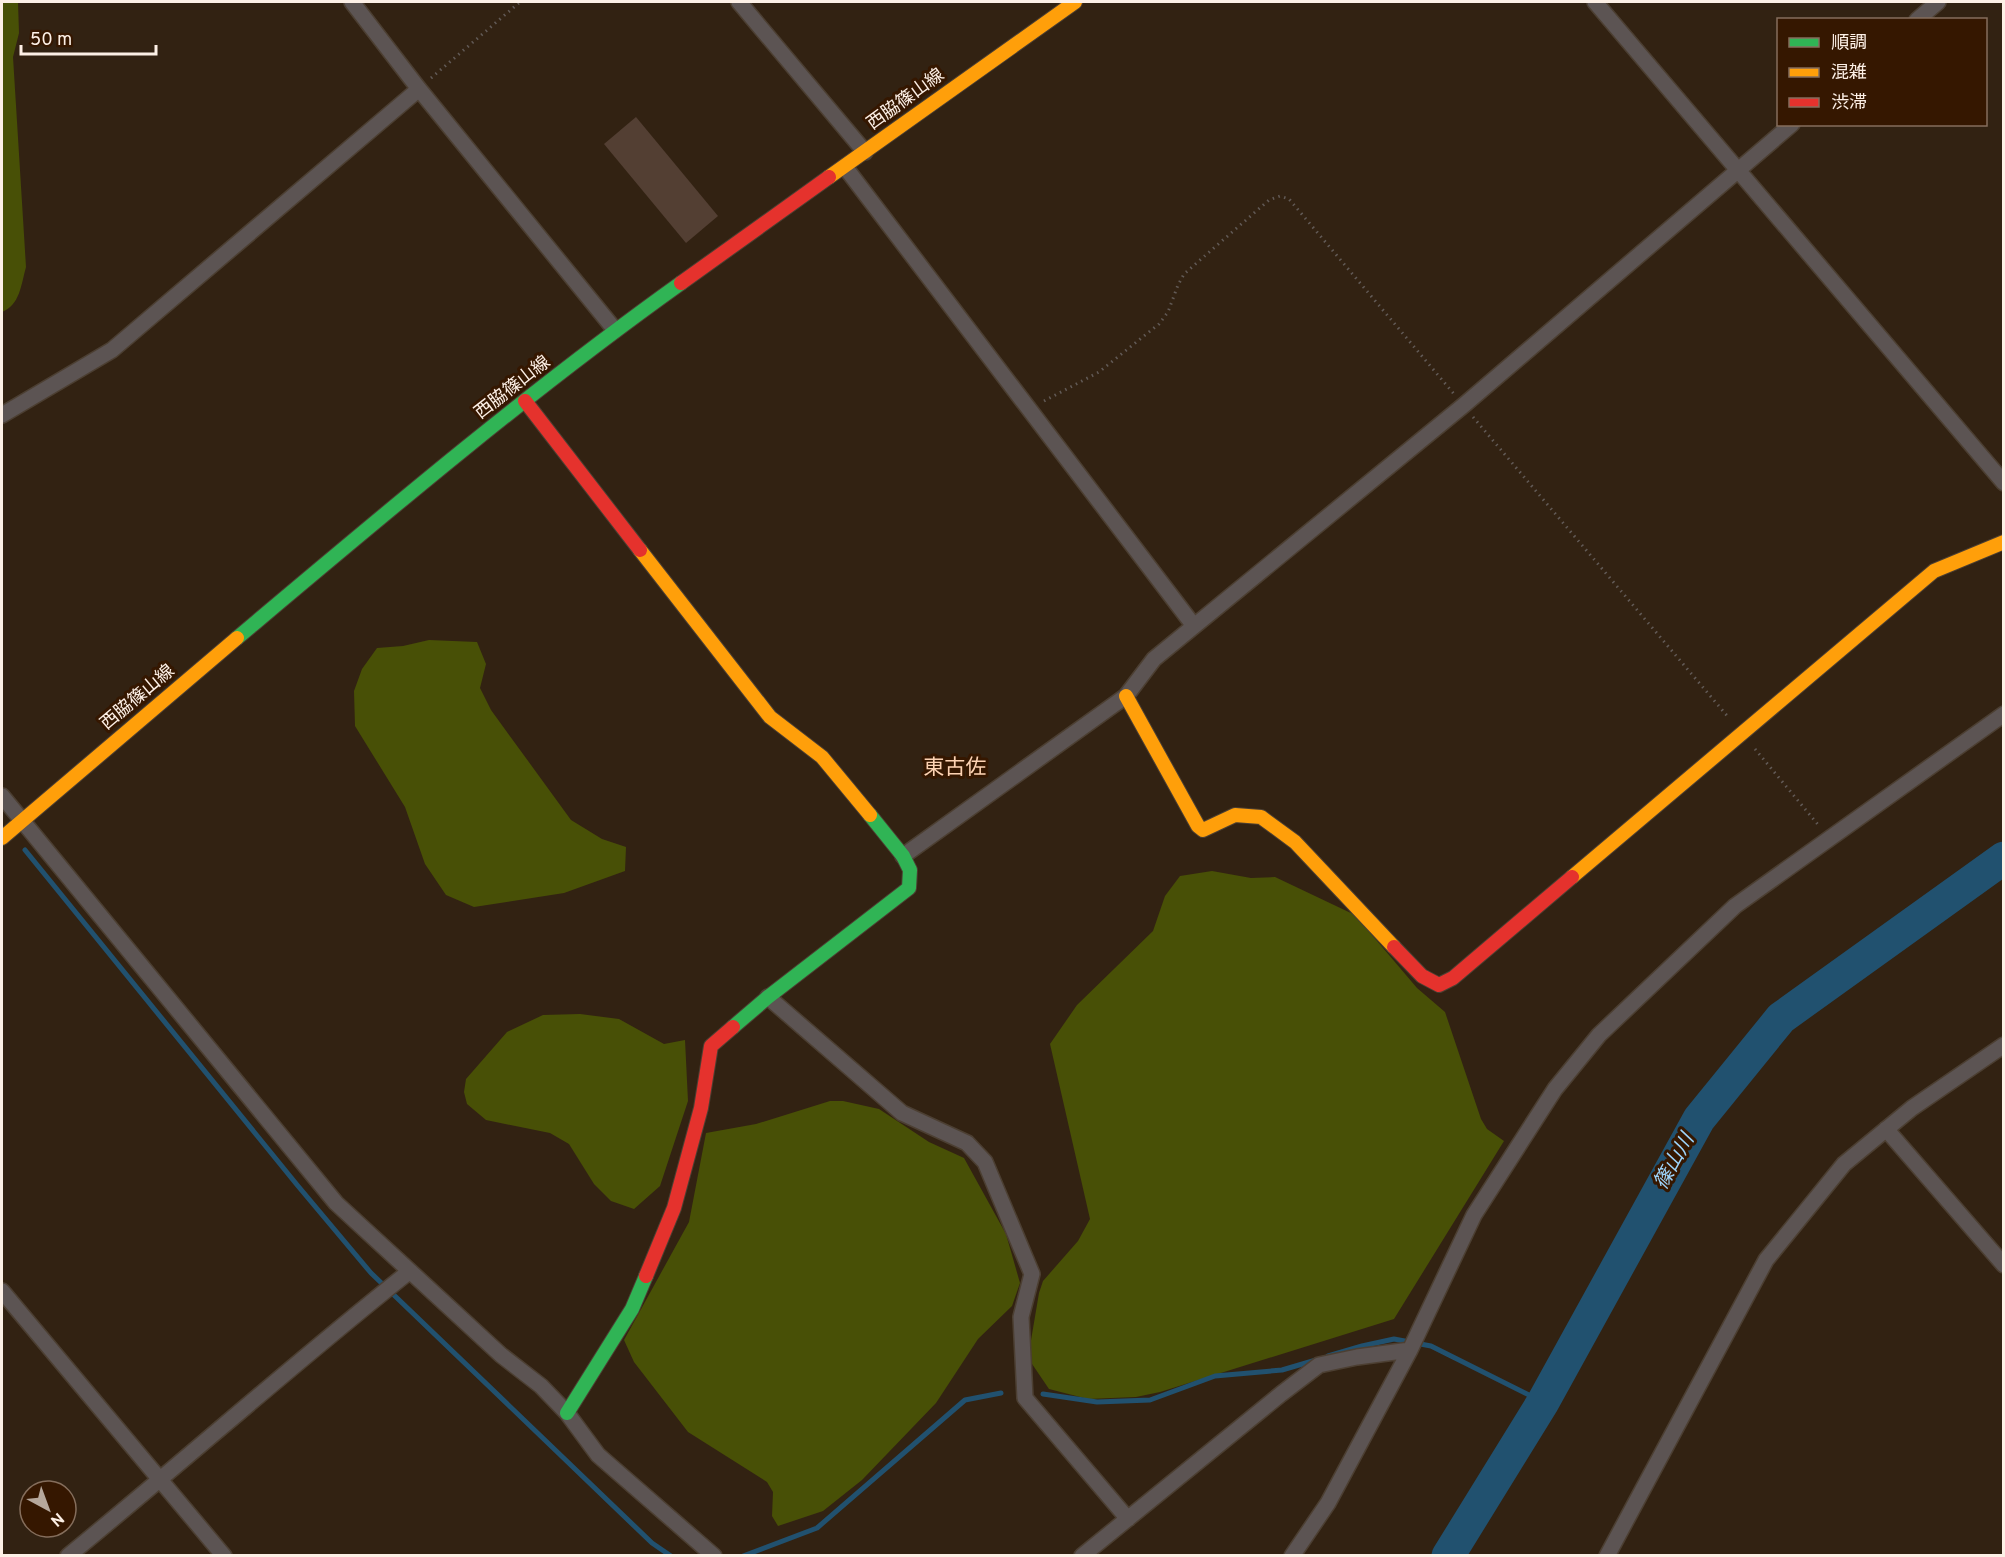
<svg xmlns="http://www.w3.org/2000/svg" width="2005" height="1557" font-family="Overpass,'Noto Sans JP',sans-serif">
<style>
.forest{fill:#485006}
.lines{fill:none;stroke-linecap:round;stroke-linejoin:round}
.stream{stroke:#21516f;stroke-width:5}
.river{stroke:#21516f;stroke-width:33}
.building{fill:#533f33}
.street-casing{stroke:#4c3f32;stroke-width:18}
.fast-casing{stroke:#4c3f32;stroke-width:16}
.slow-casing{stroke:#4c3f32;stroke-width:16}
.jam-casing{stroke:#4c3f32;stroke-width:16}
.path{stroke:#625a56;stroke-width:3;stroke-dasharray:1.5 4.5;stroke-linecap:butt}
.street{stroke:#5c5453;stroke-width:15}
.fast{stroke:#30b455;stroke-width:14}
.slow{stroke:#ff9f0a;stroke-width:14}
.jam{stroke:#e5322d;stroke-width:14}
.labels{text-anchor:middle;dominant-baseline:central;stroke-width:6;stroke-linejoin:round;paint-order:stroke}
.street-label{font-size:18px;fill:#fdf0e6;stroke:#351700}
.water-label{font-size:20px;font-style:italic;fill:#9dd4fa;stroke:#351700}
.quarter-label{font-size:21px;fill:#fdd3b3;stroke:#351700}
</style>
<rect width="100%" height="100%" fill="#322212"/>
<path class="forest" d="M 2,2 L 18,2 L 19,33 L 13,57 L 26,267 C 21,285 20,305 2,312 Z
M 429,640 L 477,642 L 486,664 L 480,688 L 491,710 L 571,820 L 602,839 L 626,847 L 625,871 L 564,893 L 474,907 L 446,895 L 425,864 L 405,807 L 355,726 L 354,691 L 362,669 L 377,648 L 403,646 Z
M 1212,871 L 1251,878 L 1275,877 L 1355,915 L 1417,988 L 1445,1012 L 1481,1119 L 1487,1129 L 1504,1141 L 1394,1319 L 1160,1392 L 1136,1397 L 1088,1399 L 1049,1389 L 1028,1358 L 1039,1293 L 1043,1281 L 1078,1241 L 1090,1219 L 1050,1044 L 1077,1005 L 1153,931 L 1165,896 L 1180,876 Z
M 580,1014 L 619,1019 L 664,1044 L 685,1040 L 688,1101 L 660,1186 L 634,1209 L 611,1201 L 594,1184 L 569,1144 L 550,1133 L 486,1120 L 467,1104 L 464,1092 L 466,1079 L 507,1032 L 543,1015 Z
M 830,1101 L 843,1101 L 879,1109 L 929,1142 L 964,1158 L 1006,1234 L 1020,1283 L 1012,1306 L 978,1339 L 936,1403 L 862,1480 L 823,1511 L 778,1526 L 772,1516 L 773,1492 L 767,1482 L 688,1432 L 634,1362 L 624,1340 L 689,1222 L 706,1133 L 756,1124 Z"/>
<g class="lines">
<path class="stream" d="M 25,850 L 298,1186 L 371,1273 L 652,1543 L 671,1556
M 1328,1356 L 1362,1346 L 1394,1339 L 1431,1346 L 1543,1402
M 1043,1394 L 1097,1402 L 1150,1400 L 1215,1376 L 1282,1370 L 1316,1360
M 743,1556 L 817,1528 L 965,1400 L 1001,1393"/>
<path class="river" d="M 1448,1556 L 1543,1402 L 1699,1119 L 1781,1018 L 2004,858"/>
</g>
<path class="building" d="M 636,117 L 718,216 L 686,243 L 604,144 Z"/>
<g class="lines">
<g class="street-casing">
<path id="street" d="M 352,2 L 419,89 L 615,330
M 739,2 L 865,152
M 1595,2 L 2004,483
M 1917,20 L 1938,2
M 845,167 L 1194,626
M 2,415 L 112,350 L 419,89
M 2,796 L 336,1203 L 501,1355 L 541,1386 L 567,1413 L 598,1455 L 714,1556
M 903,856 L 1126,696 L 1154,659 L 1464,405 L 1792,124
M 768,997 L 902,1113 L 967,1143 L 985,1162 L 1032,1274 L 1021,1317 L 1025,1398 L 1128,1519
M 1886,1129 L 2004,1265
M 2,1291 L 224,1556
M 68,1556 C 183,1462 294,1363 410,1271
M 1082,1556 L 1281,1394 L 1319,1365 L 1357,1357 L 1410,1350
M 1292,1556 L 1328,1503 L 1410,1350 L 1474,1215 L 1555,1089 L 1599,1035 L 1735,906 L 2004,714
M 1607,1556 L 1766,1260 L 1844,1164 L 1912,1108 L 2004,1045"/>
</g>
<g class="fast-casing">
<path id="fast" d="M 237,638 C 382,516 527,393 681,283
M 733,1027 L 768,997 L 909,888 L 910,870 L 903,856 L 870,815
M 567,1413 L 632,1309 L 646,1276"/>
</g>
<g class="slow-casing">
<path id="slow" d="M 829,177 L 1075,2
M 640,550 L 770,717 L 822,757 L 870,815
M 1126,696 L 1198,826 L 1203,830 L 1235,815 L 1261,817 L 1295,842 L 1394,947
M 2,838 L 237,638
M 1572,877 L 1934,571 L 2004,542"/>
</g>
<g class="jam-casing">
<path id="jam" d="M 681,283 L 829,177
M 525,401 L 640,550
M 1394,947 L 1422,976 L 1439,985 L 1453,978 L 1572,877
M 646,1276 L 674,1208 L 701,1108 L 711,1046 L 733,1027"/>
</g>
<path class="path" d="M 431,78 L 520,2
M 1044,401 L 1099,372 L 1159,324 L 1168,312 L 1178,285 L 1184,274 L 1269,200 L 1280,196 L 1289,199 L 1454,394
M 1473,417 L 1729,718
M 1755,749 L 1820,827"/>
<use href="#street" class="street"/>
<use href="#fast" class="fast"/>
<use href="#slow" class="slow"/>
<use href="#jam" class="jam"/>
</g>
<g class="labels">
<g class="street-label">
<text transform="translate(906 100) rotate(-36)">西脇篠山線</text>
<text transform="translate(513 388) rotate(-38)">西脇篠山線</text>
<text transform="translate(138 698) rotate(-40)">西脇篠山線</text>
</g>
<g class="water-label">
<text transform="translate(1675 1162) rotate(-61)">篠山川</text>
</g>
<g class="quarter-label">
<text x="955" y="768">東古佐</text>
</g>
</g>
<rect width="2005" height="1557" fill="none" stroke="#fdf0e6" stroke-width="6"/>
<rect x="1777" y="18" width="210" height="108" fill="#351700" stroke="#856e5c" stroke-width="1.5"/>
<rect x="1789" y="38" width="30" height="9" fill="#30b455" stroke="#856e5c" stroke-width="1.5"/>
<text x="1831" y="48" font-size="18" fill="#fdf0e6">順調</text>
<rect x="1789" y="68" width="30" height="9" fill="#ff9f0a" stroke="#856e5c" stroke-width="1.5"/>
<text x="1831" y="78" font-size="18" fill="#fdf0e6">混雑</text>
<rect x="1789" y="98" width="30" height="9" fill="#e5322d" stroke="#856e5c" stroke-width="1.5"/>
<text x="1831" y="108" font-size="18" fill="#fdf0e6">渋滞</text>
<g transform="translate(48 1509) rotate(139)"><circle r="28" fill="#351700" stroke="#856e5c" stroke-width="1.5"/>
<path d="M0-4.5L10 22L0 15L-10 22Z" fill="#b6a89c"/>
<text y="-9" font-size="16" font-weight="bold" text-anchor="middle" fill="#fdf0e6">N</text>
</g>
<path d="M21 45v9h135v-9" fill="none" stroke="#fdf0e6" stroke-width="3"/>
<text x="30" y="45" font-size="18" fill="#fdf0e6" stroke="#351700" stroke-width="4.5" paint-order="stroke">50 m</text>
</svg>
